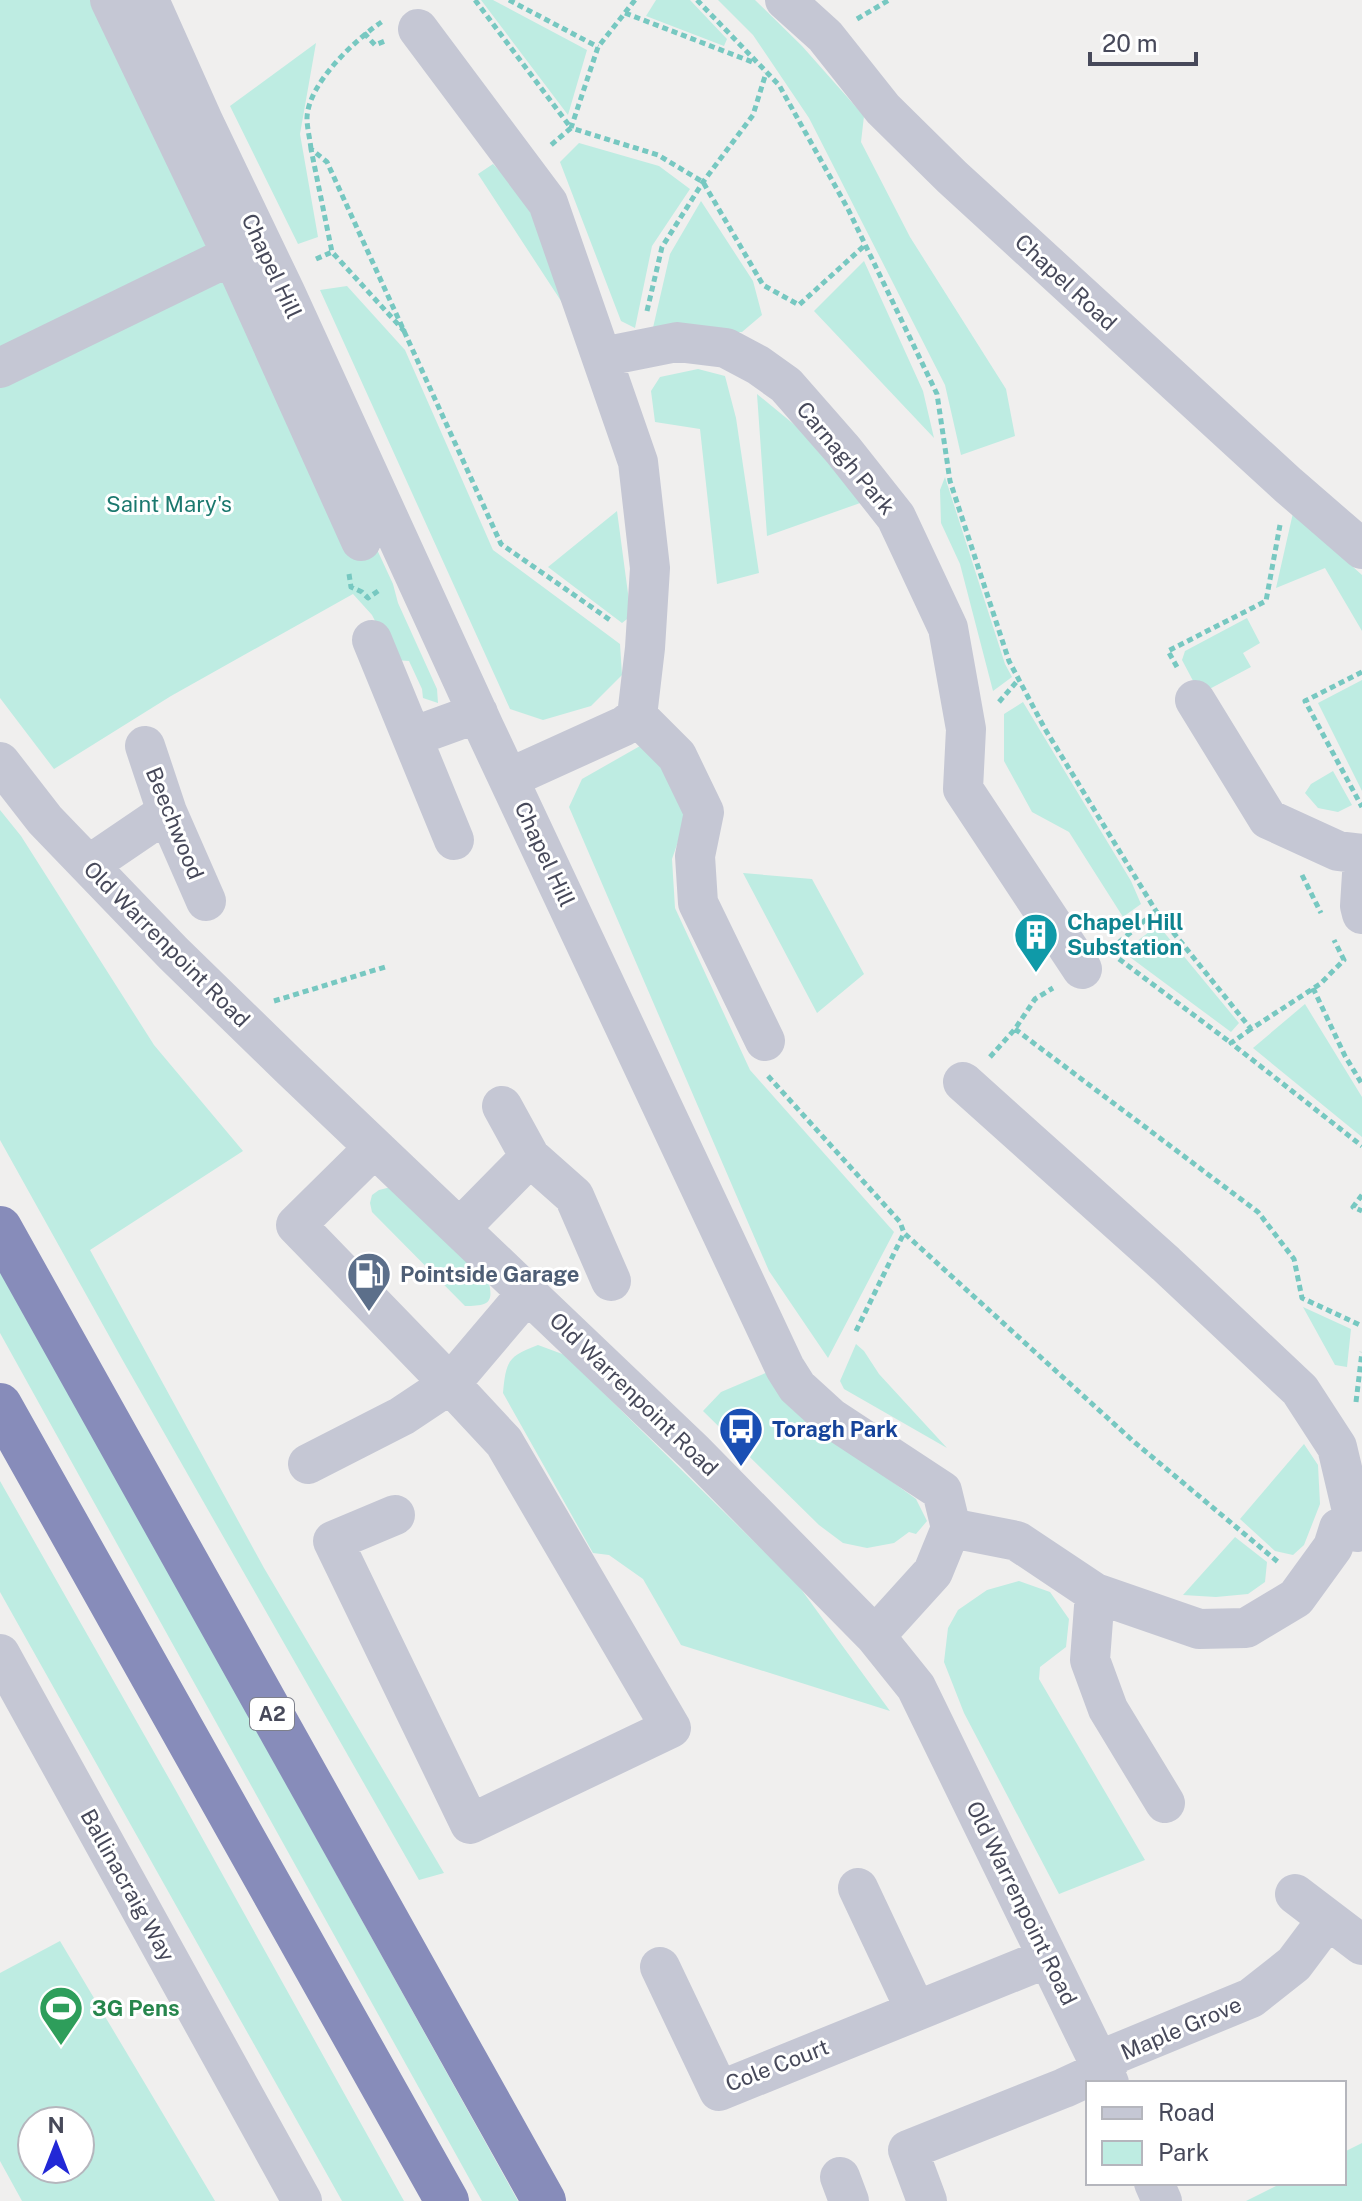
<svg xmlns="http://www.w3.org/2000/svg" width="1362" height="2201" font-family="'Public Sans',sans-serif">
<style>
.green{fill:#beece2;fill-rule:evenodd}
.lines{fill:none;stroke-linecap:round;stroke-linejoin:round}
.path{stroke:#77c8c1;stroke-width:5;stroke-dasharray:6 4;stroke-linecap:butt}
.minor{stroke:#c5c7d4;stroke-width:40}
.highway{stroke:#878cba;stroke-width:44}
.labels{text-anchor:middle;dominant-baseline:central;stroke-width:6;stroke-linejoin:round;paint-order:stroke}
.shield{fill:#fff;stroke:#7e808c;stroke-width:2}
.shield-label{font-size:20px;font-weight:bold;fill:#47495a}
.street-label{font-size:22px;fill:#47495a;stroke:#fff}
.park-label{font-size:22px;fill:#1b786e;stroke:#fff}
.culture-label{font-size:22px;font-weight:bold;fill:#0d838f;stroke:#fff;text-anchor:start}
.service-label{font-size:22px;font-weight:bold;fill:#4e5e75;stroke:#fff;text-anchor:start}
.transit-label{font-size:22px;font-weight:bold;fill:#164399;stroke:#fff;text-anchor:start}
.leisure-label{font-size:22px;font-weight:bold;fill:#27864d;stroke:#fff;text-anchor:start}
</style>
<rect width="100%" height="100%" fill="#f0efee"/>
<path class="green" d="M 0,0 L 122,0 L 393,584 L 398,603 L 437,689 L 438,703 L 423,698 L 422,689 L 409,661 L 395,660 L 372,615 L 353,594 L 171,696 L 54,769 L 0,698 Z
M 481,0 L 493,0 L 587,50 L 568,115 Z
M 656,0 L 690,0 L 727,39 L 724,46 L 646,16 Z
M 718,0 L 755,0 L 802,46 L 864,116 L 861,142 L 910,237 L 1006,389 L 1015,436 L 961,455 L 945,385 L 809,118 L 753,35 Z
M 316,43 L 300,134 L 318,237 L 298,244 L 230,106 Z
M 579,143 L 659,166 L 690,189 L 652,246 L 635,328 L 621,321 L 560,162 Z
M 493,164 L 539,210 L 582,333 L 478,174 Z
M 701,201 L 753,281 L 762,315 L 742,332 L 652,332 L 670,254 Z
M 864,261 L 923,391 L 934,438 L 814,311 Z
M 347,286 L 405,350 L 493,550 L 620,644 L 622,675 L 591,706 L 543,720 L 510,709 L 320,290 Z
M 698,369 L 725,376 L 736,418 L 759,573 L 717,584 L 700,429 L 655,422 L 651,391 L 660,377 Z
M 757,394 L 802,431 L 863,502 L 767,536 Z
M 945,477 L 1005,664 L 1012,677 L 993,691 L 960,564 L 941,523 L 940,490 Z
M 617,511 L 631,616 L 622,623 L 548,567 Z
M 1293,513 L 1362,575 L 1362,631 L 1325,568 L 1276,588 Z
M 1247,618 L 1260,643 L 1243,653 L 1251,667 L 1200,694 L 1182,660 L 1185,651 Z
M 1362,680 L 1362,791 L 1318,703 Z
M 1023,702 L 1131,881 L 1141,904 L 1123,917 L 1069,832 L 1032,812 L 1004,761 L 1004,714 Z
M 647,742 L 688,813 L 672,859 L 675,908 L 750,1070 L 894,1232 L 828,1358 L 769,1271 L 569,807 L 582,779 Z
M 1333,771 L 1352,805 L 1338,812 L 1318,808 L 1305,793 L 1311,784 Z
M 0,810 L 21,836 L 154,1045 L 243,1151 L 90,1250 L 264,1568 L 444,1873 L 419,1880 L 122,1359 L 0,1140 Z
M 743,873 L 812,879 L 864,974 L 817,1013 Z
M 1158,925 L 1239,1023 L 1231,1032 L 1123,952 Z
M 1305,1004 L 1362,1097 L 1362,1137 L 1253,1048 Z
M 391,1187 L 488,1280 C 495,1304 487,1306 465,1306 L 372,1212 L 370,1203 L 372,1195 L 379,1190 Z
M 0,1269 L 518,2201 L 482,2201 L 474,2187 L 0,1333 Z
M 1303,1307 L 1351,1329 L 1347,1367 L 1335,1365 Z
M 856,1344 L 864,1351 L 879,1374 L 947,1448 L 844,1389 L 840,1381 Z
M 538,1345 L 565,1355 L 798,1585 L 890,1711 L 681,1645 L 643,1579 L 609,1555 L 593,1553 L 503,1393 C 506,1361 508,1356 538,1345 Z
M 768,1372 L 793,1410 L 916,1499 L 927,1521 L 916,1534 L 909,1532 L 894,1543 L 867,1548 L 843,1543 L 819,1525 L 703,1411 L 721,1392 Z
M 1304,1444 L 1318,1465 L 1320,1504 L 1304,1545 L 1293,1555 L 1275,1551 L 1240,1519 Z
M 0,1481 L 175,1789 L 404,2201 L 342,2201 L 0,1592 Z
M 1235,1537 L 1267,1562 L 1265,1582 L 1248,1594 L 1216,1597 L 1183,1595 Z
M 1019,1581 L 1050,1592 L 1069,1619 L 1066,1647 L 1040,1667 L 1039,1679 L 1145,1860 L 1059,1894 L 964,1713 L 944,1662 L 948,1628 L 958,1610 L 987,1590 Z
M 60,1941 L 215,2201 L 22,2201 L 0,2161 L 0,1973 ZM 80,2121 L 80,2169 L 32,2169 L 32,2121 Z
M 1362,2143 L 1362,2201 L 1246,2201 L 1282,2183 L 1344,2183 L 1344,2152 Z"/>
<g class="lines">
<path class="path" d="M 475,0 L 571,128 L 551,145
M 509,0 L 598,47
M 635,0 L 598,47 L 571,128 L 658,155 L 703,182 L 763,285 L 799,305 L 865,245
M 697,0 L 779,85 L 848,209 L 937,394 L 950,481 L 1009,661 L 1045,729 L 1156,911 L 1251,1029 L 1320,984 L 1344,960 L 1334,940
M 625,13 L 755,63
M 857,19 L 889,0
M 364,33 L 375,45 L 385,41
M 311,149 C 310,139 307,128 307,118 C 308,83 356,39 383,21
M 316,259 L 332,252
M 647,311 L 662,247 L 703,182 L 753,115 L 766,73
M 405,332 L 332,252 L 311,149 L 327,162 L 501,544 L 610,620
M 349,574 L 351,587 L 362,592 L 368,598 L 381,589
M 1177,667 L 1168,651 L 1266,601 L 1280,525
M 1362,672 L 1305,701 L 1362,807
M 999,702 L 1019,679
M 1302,875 L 1321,913
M 1111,949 L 1156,911
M 1119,959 L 1231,1043
M 1313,988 L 1345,1056 L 1362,1084
M 274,1001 L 385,967
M 1015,1029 L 1258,1212 L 1294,1259 L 1302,1298 L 1362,1326
M 1251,1029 L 1231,1043 L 1362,1146
M 990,1057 L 1015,1029 L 1035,999 L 1053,988
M 768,1076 L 900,1222 L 904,1233 L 1133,1441 L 1278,1562
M 1362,1195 L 1353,1207 L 1362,1211
M 856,1331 L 904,1233
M 1356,1402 L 1362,1352"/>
<path class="minor" d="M 110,0 L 232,255 L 361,541
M 149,0 L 203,121 L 285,292 L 484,727 L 785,1368 L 797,1387 L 831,1418 L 942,1491 L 951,1528 L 933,1572 L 875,1636
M 785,0 L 825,36 L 883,109 L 952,177 L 1288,485 L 1362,549
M 418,29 L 548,203 L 638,462 L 650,568 L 645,648 L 637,716 L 624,726 L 527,770 L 508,776
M 602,357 L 677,342 L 726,348 L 758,365 L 786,385 L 843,450 L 896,517 L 948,628 L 966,729 L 963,789 L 1082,969
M 0,368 L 232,255
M 372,640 L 454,840
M 1195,700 L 1268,819 L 1338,851 L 1362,854
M 637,716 L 677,756 L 704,812 L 695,856 L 698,903 L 765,1041
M 412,737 L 478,713
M 145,746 L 167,812 L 206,901
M 0,762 L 45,820 L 173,953 L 290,1067 L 694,1452 L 875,1636 L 916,1687 L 1109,2083
M 89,865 L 167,812
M 1362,874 L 1360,906 L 1362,914
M 502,1106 L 530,1157 L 574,1196 L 611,1281
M 460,1228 L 530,1157
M 308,1464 L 402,1416 L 450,1384 L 296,1225 L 374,1148
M 395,1515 L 333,1541 L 470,1824 L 671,1728 L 504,1442 L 450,1384 L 528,1292
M 951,1528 L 1017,1541 L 1095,1593 L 1199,1629 L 1246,1628 L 1296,1598 L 1333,1547 L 1339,1528 L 1357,1532 L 1337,1447 L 1300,1390 L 1166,1264 L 963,1082
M 1095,1593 L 1090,1660 L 1108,1709 L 1165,1803
M 0,1654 L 302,2201
M 858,1888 L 916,2011
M 1295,1894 L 1362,1945
M 660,1967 L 719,2091 L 1047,1958
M 840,2177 L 849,2201
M 1154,2183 L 1162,2201
M 927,2201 L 908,2150 L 1064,2088 L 1103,2070 L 1115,2054 L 1251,1998 L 1294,1964 L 1327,1920"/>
<path class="highway" d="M 0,1228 L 544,2201
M 0,1405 L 447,2201"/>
</g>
<defs>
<g id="building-pin" transform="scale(2.3)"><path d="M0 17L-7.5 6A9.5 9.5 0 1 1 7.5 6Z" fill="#0f9aa8" stroke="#fff"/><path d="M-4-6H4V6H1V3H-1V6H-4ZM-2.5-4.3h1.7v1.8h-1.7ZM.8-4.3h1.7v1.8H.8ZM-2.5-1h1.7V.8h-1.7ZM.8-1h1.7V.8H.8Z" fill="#fff"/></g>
<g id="fuel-pin" transform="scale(2.3)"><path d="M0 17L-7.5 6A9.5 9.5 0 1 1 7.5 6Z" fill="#5c6f8a" stroke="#fff"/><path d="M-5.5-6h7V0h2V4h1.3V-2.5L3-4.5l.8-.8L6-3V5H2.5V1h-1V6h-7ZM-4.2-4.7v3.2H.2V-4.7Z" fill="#fff"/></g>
<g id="bus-pin" transform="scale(2.3)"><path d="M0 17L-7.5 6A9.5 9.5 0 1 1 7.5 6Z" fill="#1a4fb4" stroke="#fff"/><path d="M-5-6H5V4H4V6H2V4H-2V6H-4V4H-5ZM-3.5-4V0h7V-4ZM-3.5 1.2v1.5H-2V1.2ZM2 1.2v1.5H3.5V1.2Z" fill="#fff"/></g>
<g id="stadium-pin" transform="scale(2.3)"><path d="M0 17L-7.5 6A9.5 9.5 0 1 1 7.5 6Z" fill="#2e9e5b" stroke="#fff"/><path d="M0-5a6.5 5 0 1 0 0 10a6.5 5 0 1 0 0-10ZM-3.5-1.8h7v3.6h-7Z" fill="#fff"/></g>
</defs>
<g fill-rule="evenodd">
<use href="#building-pin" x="1036" y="935"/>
<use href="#fuel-pin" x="369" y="1274"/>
<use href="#bus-pin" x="741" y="1429"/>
<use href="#stadium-pin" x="61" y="2008"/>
</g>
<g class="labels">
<rect class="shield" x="250" y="1698" width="44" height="32" rx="6"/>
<g class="shield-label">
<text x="272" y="1714">A2</text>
</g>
<g class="street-label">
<text transform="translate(272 266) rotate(65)">Chapel Hill</text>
<text transform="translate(1066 282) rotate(43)">Chapel Road</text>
<text transform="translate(846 458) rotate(50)">Carnagh Park</text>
<text transform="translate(175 823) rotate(68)">Beechwood</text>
<text transform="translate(545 854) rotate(65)">Chapel Hill</text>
<text transform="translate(167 944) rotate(45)">Old Warrenpoint Road</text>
<text transform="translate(634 1394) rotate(44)">Old Warrenpoint Road</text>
<text transform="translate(128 1885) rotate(61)">Ballinacraig Way</text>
<text transform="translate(1022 1903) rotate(64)">Old Warrenpoint Road</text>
<text transform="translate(1181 2028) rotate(-23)">Maple Grove</text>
<text transform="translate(777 2065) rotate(-21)">Cole Court</text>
</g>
<g class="park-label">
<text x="169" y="504">Saint Mary's</text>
</g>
<g class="culture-label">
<text x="1067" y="922">Chapel Hill<tspan x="1067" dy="25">Substation</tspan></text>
</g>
<g class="service-label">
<text x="400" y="1274">Pointside Garage</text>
</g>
<g class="transit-label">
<text x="772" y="1429">Toragh Park</text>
</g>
<g class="leisure-label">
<text x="92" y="2008">3G Pens</text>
</g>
</g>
<rect x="1086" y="2081" width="260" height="104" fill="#ffffff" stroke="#b5b6bd" stroke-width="2"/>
<rect x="1102" y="2107" width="40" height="12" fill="#c5c7d4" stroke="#b5b6bd" stroke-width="2"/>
<text x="1158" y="2121" font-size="24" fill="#47495a">Road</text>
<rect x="1102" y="2141" width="40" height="24" fill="#beece2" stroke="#b5b6bd" stroke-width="2"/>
<text x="1158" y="2161" font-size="24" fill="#47495a">Park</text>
<g transform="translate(56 2145)"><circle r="38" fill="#ffffff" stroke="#b5b6bd" stroke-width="2"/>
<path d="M0-6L14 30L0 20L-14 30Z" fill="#2228d6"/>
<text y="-12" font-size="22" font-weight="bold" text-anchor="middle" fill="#47495a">N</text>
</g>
<path d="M1090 52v12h106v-12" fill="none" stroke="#47495a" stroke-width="4"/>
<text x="1102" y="52" font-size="24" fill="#47495a" stroke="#ffffff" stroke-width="6" paint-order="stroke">20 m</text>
</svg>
